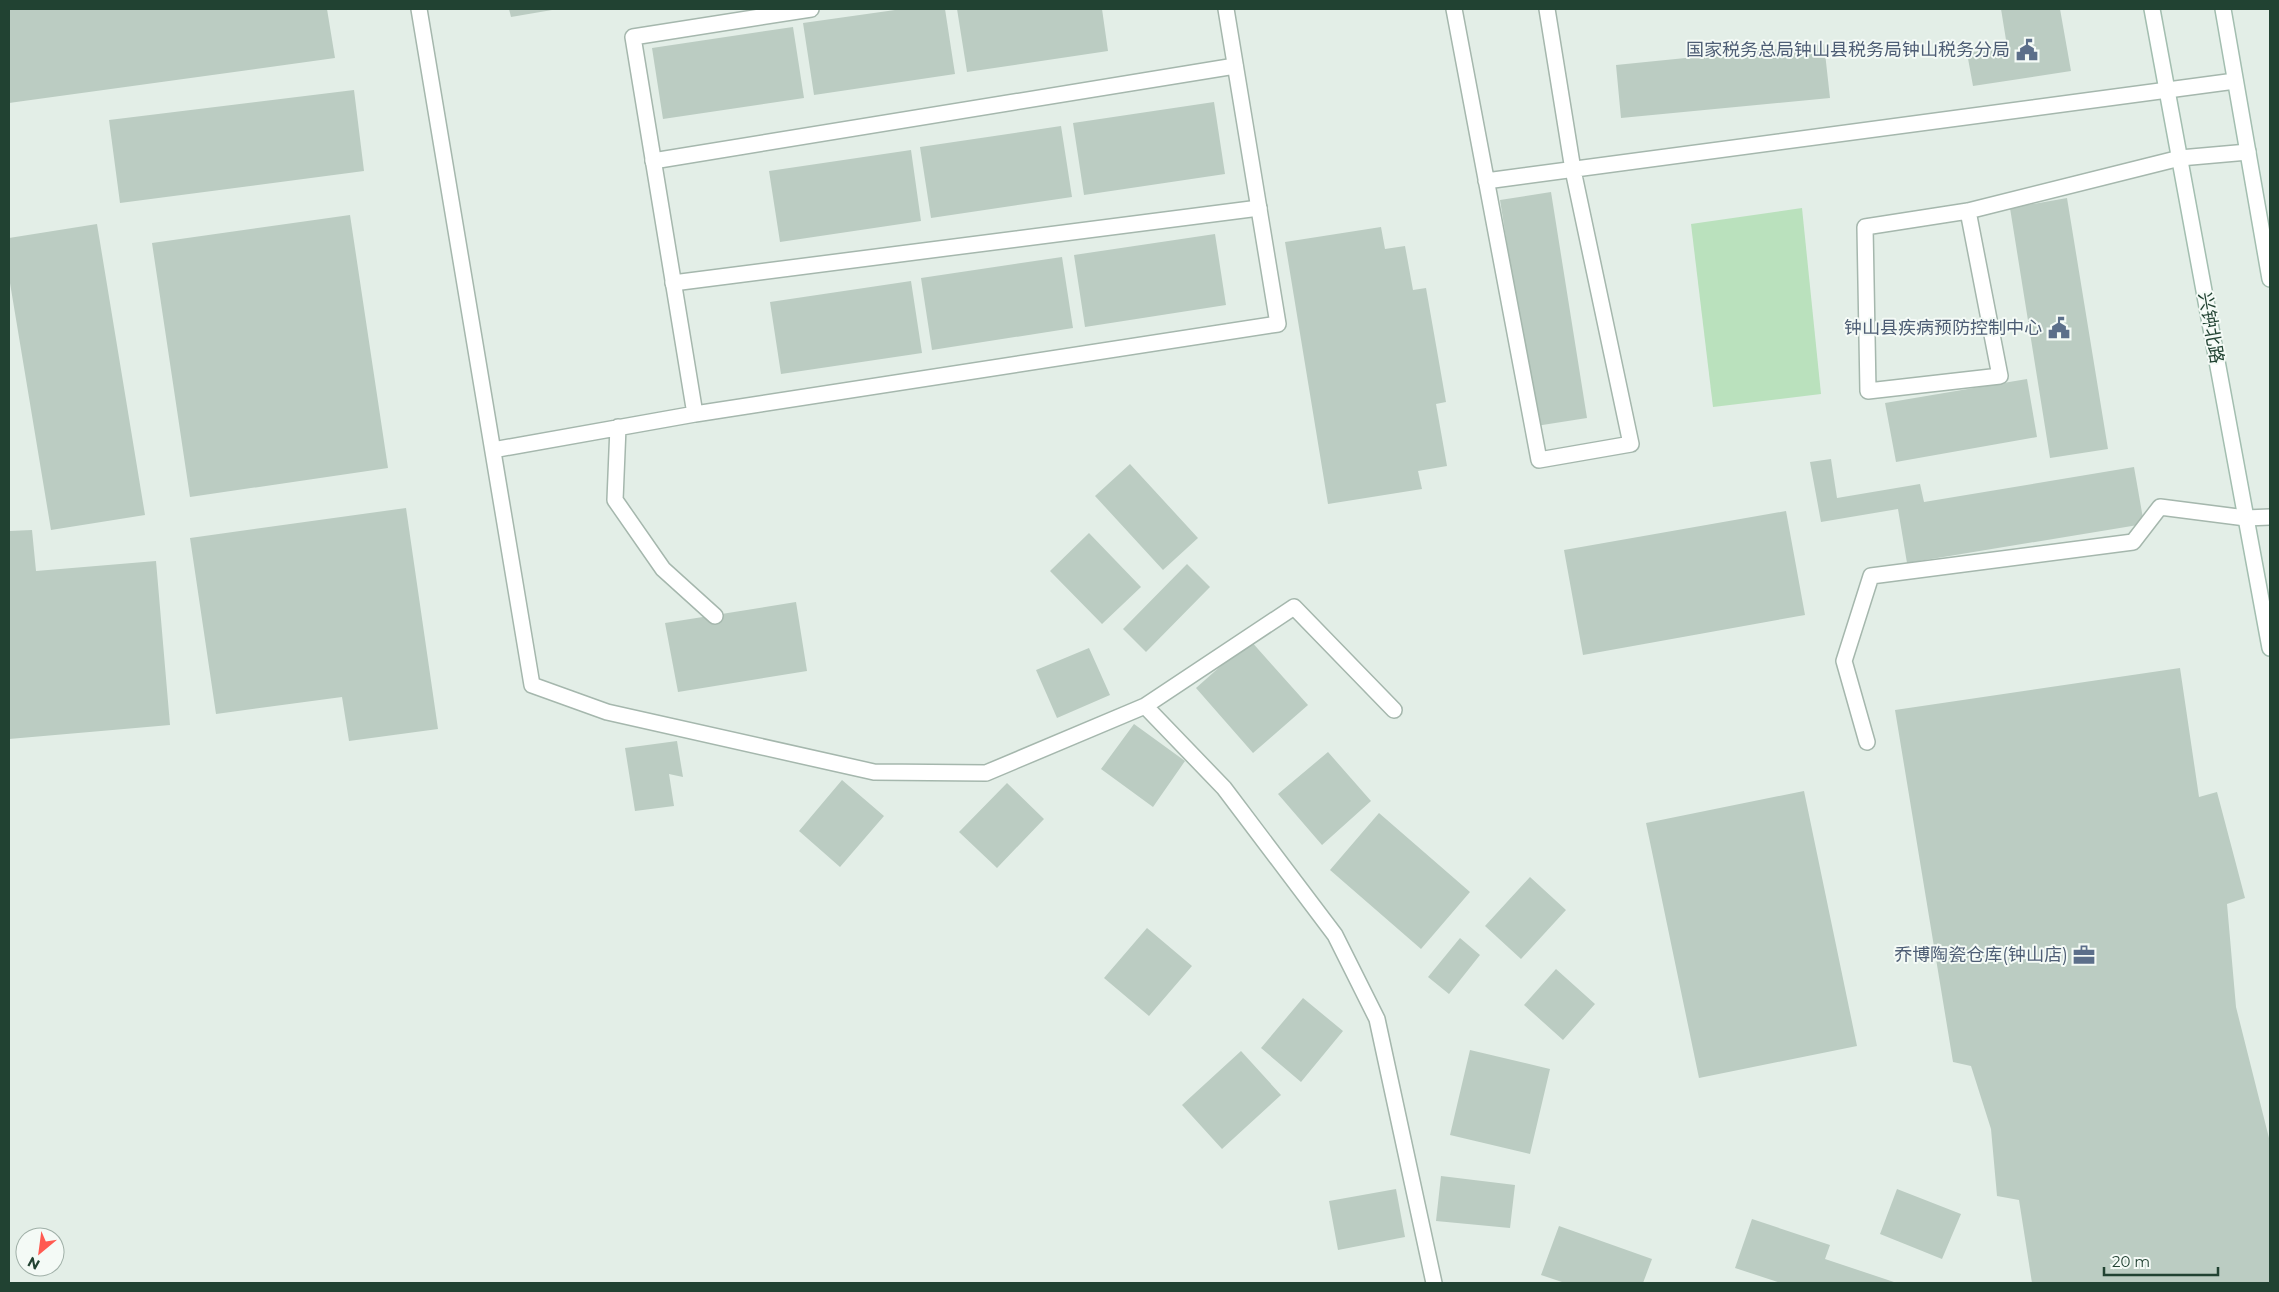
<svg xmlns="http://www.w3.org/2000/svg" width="2279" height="1292" font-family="Montserrat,'Noto Sans SC',sans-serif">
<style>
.grass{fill:#bae1bd}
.building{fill:#bbccc2}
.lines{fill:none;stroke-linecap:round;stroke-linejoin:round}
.lane-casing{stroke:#a5b7ad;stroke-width:18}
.street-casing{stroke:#a5b7ad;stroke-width:18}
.secondary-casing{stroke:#a3beb0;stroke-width:18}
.lane{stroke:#fff;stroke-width:15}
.street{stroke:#fff;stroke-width:15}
.secondary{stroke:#fff;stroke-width:15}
.labels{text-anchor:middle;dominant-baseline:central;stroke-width:4;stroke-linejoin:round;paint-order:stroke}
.service-label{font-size:18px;fill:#4e5e75;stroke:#f4faf6;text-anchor:end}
.street-label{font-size:18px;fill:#214232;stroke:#f4faf6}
</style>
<rect width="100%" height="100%" fill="#e3eee7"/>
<path class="grass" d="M 1802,208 L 1821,394 L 1713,407 L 1691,224 Z"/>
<path class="building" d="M 9,9 L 327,9 L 335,58 L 9,103 Z
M 509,9 L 552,9 L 552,10 L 511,17 Z
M 902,9 L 945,9 L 955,74 L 814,95 L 803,23 Z
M 957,9 L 1102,9 L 1108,51 L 967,72 Z
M 2001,9 L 2060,9 L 2071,71 L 1973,86 L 1967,53 L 2007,46 Z
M 793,27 L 804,98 L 663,119 L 652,48 Z
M 1824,44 L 1830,98 L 1621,118 L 1616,65 Z
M 354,90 L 364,171 L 120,203 L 109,120 Z
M 1214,102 L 1225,174 L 1084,195 L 1073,123 Z
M 1061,126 L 1072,197 L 931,218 L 920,147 Z
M 911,150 L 921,221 L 780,242 L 769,171 Z
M 1551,192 L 1587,418 L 1536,426 L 1500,200 Z
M 2067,198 L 2108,449 L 2050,458 L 2010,208 Z
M 350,215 L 388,468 L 190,497 L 152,243 Z
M 97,224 L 145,515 L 51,530 L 9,277 L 9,238 Z
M 1381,227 L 1385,249 L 1405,246 L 1413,290 L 1426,288 L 1446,402 L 1436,404 L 1447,466 L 1418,471 L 1422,489 L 1328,504 L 1285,242 Z
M 1215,234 L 1226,305 L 1085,327 L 1074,255 Z
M 1062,257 L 1073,328 L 932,350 L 921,278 Z
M 911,281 L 922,353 L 781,374 L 770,302 Z
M 2027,379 L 2037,437 L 1896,462 L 1885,403 Z
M 1831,459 L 1837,498 L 1920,484 L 1924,502 L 2134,467 L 2144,524 L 1907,563 L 1898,509 L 1821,522 L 1810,462 Z
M 1130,464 L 1198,538 L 1163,570 L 1095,496 Z
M 406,508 L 438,729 L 349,741 L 342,697 L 216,714 L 190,538 Z
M 1786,511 L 1805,615 L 1583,655 L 1564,550 Z
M 32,530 L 36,571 L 156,561 L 170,725 L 9,739 L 9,531 Z
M 1089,533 L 1141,587 L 1102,624 L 1050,571 Z
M 1187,564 L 1210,587 L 1146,652 L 1123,629 Z
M 796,602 L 807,671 L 678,692 L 665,623 Z
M 1250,640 L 1308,705 L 1253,753 L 1196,688 Z
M 1089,648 L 1110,695 L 1057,718 L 1036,670 Z
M 2180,668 L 2199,797 L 2217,792 L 2245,898 L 2227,904 L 2236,1007 L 2270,1142 L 2270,1283 L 2032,1283 L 2019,1200 L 1997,1196 L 1991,1129 L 1971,1066 L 1953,1062 L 1895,710 Z
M 1134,724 L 1185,761 L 1153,807 L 1101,769 Z
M 677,741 L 683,777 L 669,774 L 674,806 L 635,811 L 625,748 Z
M 1328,752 L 1371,801 L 1322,845 L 1278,794 Z
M 842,780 L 884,816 L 840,867 L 799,831 Z
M 1007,783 L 1044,819 L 997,868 L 959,832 Z
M 1804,791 L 1857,1046 L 1699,1078 L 1646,823 Z
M 1379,813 L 1470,892 L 1421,949 L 1330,870 Z
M 1530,877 L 1566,910 L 1521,959 L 1485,926 Z
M 1147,928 L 1192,966 L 1149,1016 L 1104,978 Z
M 1460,938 L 1480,955 L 1449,994 L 1428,977 Z
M 1556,969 L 1595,1004 L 1563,1040 L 1524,1005 Z
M 1303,998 L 1343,1031 L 1301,1082 L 1261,1048 Z
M 1470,1050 L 1550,1069 L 1530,1154 L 1450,1135 Z
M 1241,1051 L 1281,1095 L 1222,1149 L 1182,1105 Z
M 1441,1176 L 1515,1185 L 1510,1228 L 1436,1221 Z
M 1396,1189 L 1405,1237 L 1338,1250 L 1329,1201 Z
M 1897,1189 L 1961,1214 L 1942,1259 L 1880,1234 Z
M 1752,1219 L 1830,1245 L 1825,1259 L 1897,1283 L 1781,1283 L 1735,1268 Z
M 1559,1226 L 1652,1259 L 1643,1283 L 1565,1283 L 1541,1275 Z"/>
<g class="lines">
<g class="lane-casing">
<path id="lane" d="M 1454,9 L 1539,460 L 1631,444 L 1573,170 L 1547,9
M 653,161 L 1235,66
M 1486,181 L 2235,81
M 1968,211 L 2000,376 L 1868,391 L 1865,227 L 1968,211 L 2180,158 L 2248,152
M 673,283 L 1259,208"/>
</g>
<g class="street-casing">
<path id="street" d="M 419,9 L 532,685 L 607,712 L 874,772 L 986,773 L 1145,706 L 1224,788 L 1335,935 L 1377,1019 L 1434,1283
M 695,414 L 633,37 L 811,9
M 618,427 L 615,500 L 663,569 L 715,616
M 493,450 L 695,414 L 1278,324 L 1226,9
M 1145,706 L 1294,607 L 1394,710
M 1867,742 L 1844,661 L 1871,576 L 2133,542 L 2160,507 L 2246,518 L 2270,517"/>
</g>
<g class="secondary-casing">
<path id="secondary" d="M 2152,9 L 2270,648
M 2223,9 L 2270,279"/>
</g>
<use href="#lane" class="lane"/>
<use href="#street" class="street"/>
<use href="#secondary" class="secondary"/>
</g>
<defs>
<g id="civic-bare" transform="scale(1.725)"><path d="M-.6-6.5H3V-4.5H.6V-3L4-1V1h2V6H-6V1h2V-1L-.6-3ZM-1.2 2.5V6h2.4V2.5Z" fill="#5c6f8a" stroke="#f4faf6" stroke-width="2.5" paint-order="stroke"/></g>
<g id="office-bare" transform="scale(1.725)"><path d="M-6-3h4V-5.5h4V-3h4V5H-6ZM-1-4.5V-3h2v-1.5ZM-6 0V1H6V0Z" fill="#5c6f8a" stroke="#f4faf6" stroke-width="2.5" paint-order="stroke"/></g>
</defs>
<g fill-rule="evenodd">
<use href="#civic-bare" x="2027" y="50"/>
<use href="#civic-bare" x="2059" y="328"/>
<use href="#office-bare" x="2084" y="955"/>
</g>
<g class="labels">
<g class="service-label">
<text x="2010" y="50">国家税务总局钟山县税务局钟山税务分局</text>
<text x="2042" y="328">钟山县疾病预防控制中心</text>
<text x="2068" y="955">乔博陶瓷仓库(钟山店)</text>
</g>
<g class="street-label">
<text transform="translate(2211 328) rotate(80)">兴钟北路</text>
</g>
</g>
<rect width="2279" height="1292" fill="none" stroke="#214232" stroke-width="20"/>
<g transform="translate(40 1252) rotate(209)"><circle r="24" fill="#f4faf6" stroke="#a0b0a8"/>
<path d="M0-4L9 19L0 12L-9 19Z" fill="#ff5a51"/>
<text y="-8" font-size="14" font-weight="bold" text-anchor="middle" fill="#214232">N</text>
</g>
<path d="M2104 1267v8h114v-8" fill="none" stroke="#214232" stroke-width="2.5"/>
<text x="2112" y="1267" font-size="15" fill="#214232" stroke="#f4faf6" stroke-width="4" paint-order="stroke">20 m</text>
</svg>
